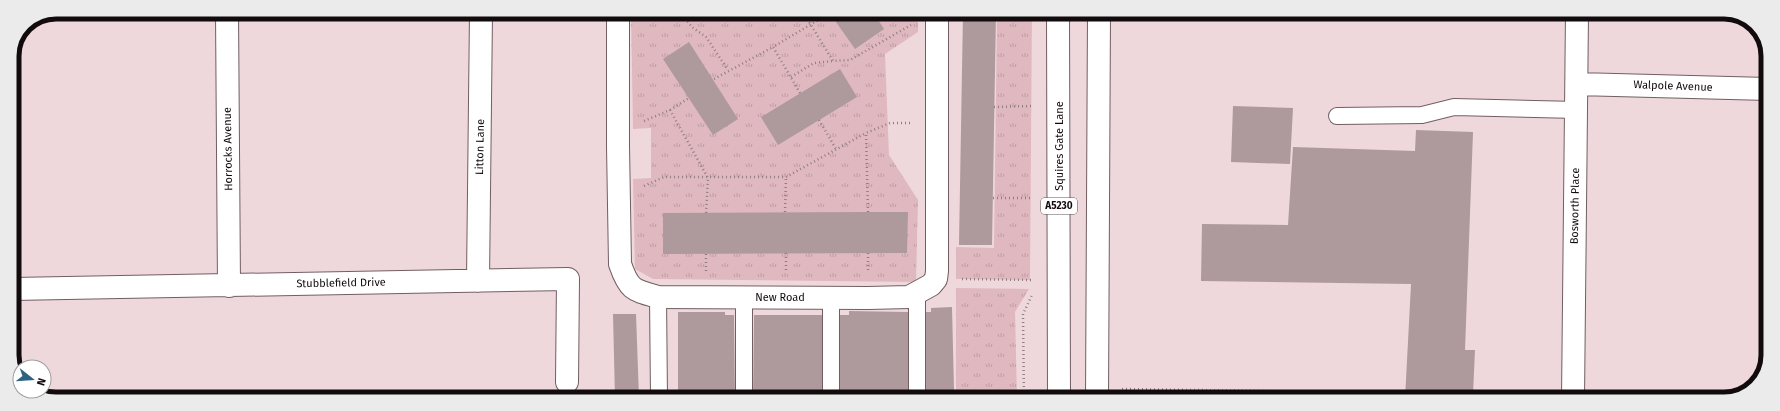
<svg xmlns="http://www.w3.org/2000/svg" width="1780" height="411" font-family="'Fira Sans',sans-serif">
<style>
.grass{fill:url(#grass-tufts)}
.building{fill:#ae999d}
.lines{fill:none;stroke-linecap:round;stroke-linejoin:round}
.service-casing{stroke:#725e62;stroke-width:18}
.minor-casing{stroke:#725e62;stroke-width:24}
.primary-casing{stroke:#725e62;stroke-width:24}
.path{stroke:#8f7f82;stroke-width:2.5;stroke-dasharray:1 3;stroke-linecap:butt}
.service{stroke:#fff;stroke-width:16}
.minor{stroke:#fff;stroke-width:22}
.primary{stroke:#fff;stroke-width:22}
.labels{text-anchor:middle;dominant-baseline:central;stroke-width:3.5;stroke-linejoin:round;paint-order:stroke}
.shield{fill:#fff;stroke:#595456;stroke-width:1}
.shield-label{font-size:10px;font-weight:bold;fill:#120b0d}
.street-label{font-size:11px;fill:#120b0d;stroke:#fff}
.rim{fill:none;stroke:#120b0d;stroke-width:5}
</style>
<defs>
<pattern id="grass-tufts" width="24" height="20" patternUnits="userSpaceOnUse"><rect width="24" height="20" fill="#e0b8c0"/><path d="M3 7l-1-3M5 7V3M7 7l1-3M15 17l-1-3M17 17v-4M19 17l1-3" fill="none" stroke="#bf9da4"/></pattern>
</defs>
<rect width="100%" height="100%" fill="#efd8dc"/>
<path class="grass" d="M 631,12 L 918,12 L 918,32 L 885,54 L 889,155 L 918,200 L 916,282 L 653,279 L 635,269 L 633,179 L 651,178 L 651,128 L 633,129 Z
M 997,13 L 1032,13 L 1030,280 L 956,279 L 956,247 L 994,248 Z
M 956,288 L 1029,289 L 1015,312 L 1017,399 L 956,399 Z"/>
<path class="building" d="M 829,12 L 873,12 L 884,29 L 855,49 Z
M 963,12 L 996,12 L 992,245 L 959,245 Z
M 689,42 L 738,119 L 713,135 L 663,59 Z
M 840,69 L 857,97 L 778,145 L 761,117 Z
M 1233,106 L 1293,108 L 1290,164 L 1231,162 Z
M 1416,130 L 1473,132 L 1465,350 L 1475,350 L 1473,394 L 1430,393 L 1429,399 L 1405,399 L 1411,284 L 1201,281 L 1202,224 L 1288,225 L 1293,147 L 1415,151 Z
M 868,212 L 908,212 L 907,253 L 663,254 L 663,213 Z
M 952,307 L 954,390 L 926,391 L 926,312 L 931,312 L 931,308 Z
M 849,311 L 908,312 L 908,391 L 896,391 L 896,399 L 840,399 L 840,315 L 849,315 Z
M 678,312 L 725,312 L 725,315 L 734,315 L 735,398 L 678,398 Z
M 613,314 L 636,314 L 639,398 L 615,398 Z
M 754,315 L 822,315 L 822,399 L 753,398 Z"/>
<g class="lines">
<g class="service-casing">
<path id="service" d="M 1337,116 L 1422,115 L 1454,107 L 1577,110
M 917,294 L 917,399
M 658,297 L 659,398
M 744,398 L 744,297
M 831,399 L 831,298"/>
</g>
<g class="minor-casing">
<path id="minor" d="M 227,12 L 229,286
M 618,12 L 618,146 L 620,264 C 629,290 633,290 658,297 L 868,298 L 909,297 L 931,285 L 936,279 L 937,271 L 937,12
M 1577,84 L 1768,89
M 478,281 L 481,12
M 12,289 L 568,279 L 567,382
M 1573,399 L 1577,13"/>
</g>
<g class="primary-casing">
<path id="primary" d="M 1058,13 L 1059,399
M 1097,399 L 1099,13"/>
</g>
<path class="path" d="M 680,12 L 692,27 L 706,37 L 728,70
M 803,12 L 833,61 L 850,60 L 911,25
M 996,18 L 1032,17
M 791,77 L 814,63 L 833,61
M 714,79 L 773,47
M 800,93 L 773,47 L 825,16
M 994,107 L 1032,106
M 670,110 L 689,98
M 819,120 L 836,149
M 644,121 L 670,110 L 708,178 L 706,214
M 644,186 L 664,177 L 786,177 L 866,133
M 993,198 L 1032,198
M 785,212 L 786,177
M 868,212 L 866,133 L 890,123 L 912,123
M 786,253 L 786,272
M 868,253 L 868,272
M 706,254 L 706,272
M 962,279 L 1033,280
M 1122,389 L 1268,391 L 1268,399
M 1024,399 L 1023,314 L 1032,295"/>
<use href="#service" class="service"/>
<use href="#minor" class="minor"/>
<use href="#primary" class="primary"/>
</g>
<g class="labels">
<rect class="shield" x="1041" y="198" width="36" height="16" rx="3"/>
<g class="shield-label">
<text x="1059" y="206">A5230</text>
</g>
<g class="street-label">
<text transform="translate(1673 86) rotate(2)">Walpole Avenue</text>
<text transform="translate(1059 146) rotate(-90)">Squires Gate Lane</text>
<text transform="translate(480 147) rotate(-89)">Litton Lane</text>
<text transform="translate(228 149) rotate(-91)">Horrocks Avenue</text>
<text transform="translate(1575 206) rotate(-89)">Bosworth Place</text>
<text transform="translate(341 283) rotate(-1)">Stubblefield Drive</text>
<text x="780" y="297">New Road</text>
</g>
</g>
<path d="M0 0H1780V411H0ZM56 19H1724A37 37 0 0 1 1761 56V355A37 37 0 0 1 1724 392H56A37 37 0 0 1 19 355V56A37 37 0 0 1 56 19Z" fill="#ecebec" fill-rule="evenodd"/>
<path class="rim" d="M56 19H1724A37 37 0 0 1 1761 56V355A37 37 0 0 1 1724 392H56A37 37 0 0 1 19 355V56A37 37 0 0 1 56 19Z"/>
<g transform="translate(32 379) rotate(107)"><circle r="19" fill="#ffffff" stroke="#a09d9e"/>
<path d="M0-3L7 15L0 10L-7 15Z" fill="#2e637f"/>
<text y="-6" font-size="11" font-weight="bold" text-anchor="middle" fill="#120b0d">N</text>
</g>
</svg>
